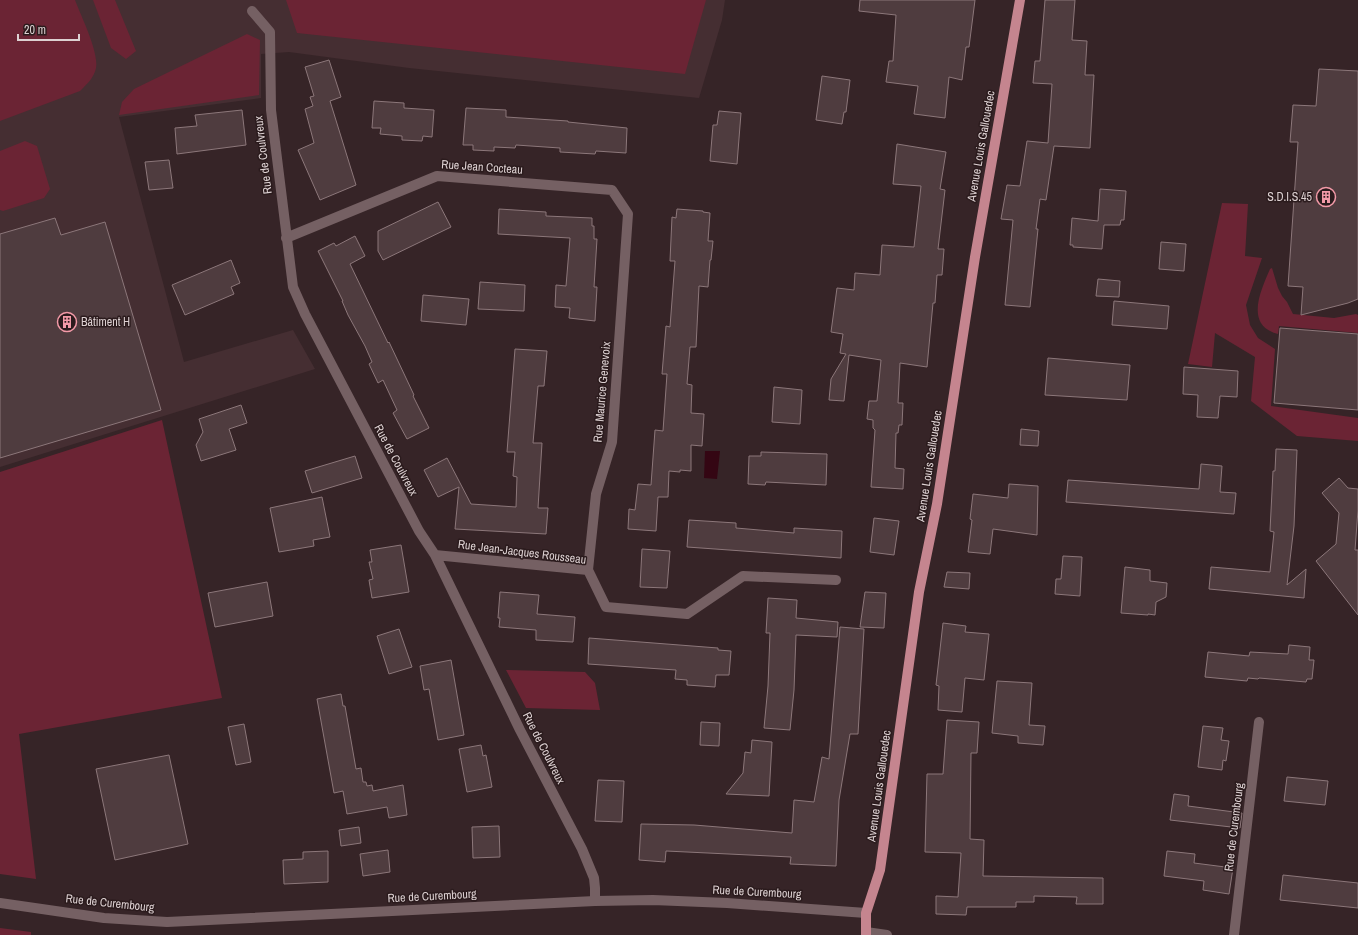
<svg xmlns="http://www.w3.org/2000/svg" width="1358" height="935" font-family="'Archivo Narrow',sans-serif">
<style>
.built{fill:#452e32}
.green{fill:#6b2434}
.water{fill:#340613}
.building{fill:#4f3c3f;stroke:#8c777a}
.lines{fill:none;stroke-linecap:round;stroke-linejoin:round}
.minor{stroke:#756063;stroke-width:10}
.major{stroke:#c5858f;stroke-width:10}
.labels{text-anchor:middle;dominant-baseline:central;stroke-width:3;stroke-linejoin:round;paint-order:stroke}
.street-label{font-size:12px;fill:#ddd1d2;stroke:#2b1b1d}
.poi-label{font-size:12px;fill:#ddd1d2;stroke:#2b1b1d;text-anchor:end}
</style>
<rect width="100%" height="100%" fill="#362427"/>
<path class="built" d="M 0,0 L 725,0 L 722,20 L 699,98 L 409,68 L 289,52 L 261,54 L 261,98 L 119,117 L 184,362 L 293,330 L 315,369 L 0,467 Z"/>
<path class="green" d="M 0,0 L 75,0 C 81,16 99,52 96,68 C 94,78 87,84 80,91 L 0,121 Z
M 93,0 L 115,0 L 136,51 L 126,59 L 111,48 Z
M 286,0 L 706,0 L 685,74 L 297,33 Z
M 247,34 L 260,40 L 259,95 L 119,115 L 122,102 L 134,89 Z
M 25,141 L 37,146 L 50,189 L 44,198 L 3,211 L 0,210 L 0,151 Z
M 1222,203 L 1248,204 L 1245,256 L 1262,258 L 1246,305 L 1250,325 L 1258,338 L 1275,349 L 1271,406 L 1358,418 L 1358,441 L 1297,436 L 1251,401 L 1255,357 L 1215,333 L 1212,367 L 1188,364 Z
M 1272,268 L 1278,288 L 1282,296 L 1287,302 L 1293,314 L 1334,318 L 1356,314 L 1358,315 L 1358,333 L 1279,326 L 1278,334 C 1244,325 1261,290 1270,269 Z
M 162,420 L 222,698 L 19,734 L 36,879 L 0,874 L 0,472 Z
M 506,670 L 585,672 L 595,683 L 600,710 L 526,708 Z
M 0,928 L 31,932 L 31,935 L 0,935 Z"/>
<path class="water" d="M 705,451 L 720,451 L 717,479 L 704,478 Z"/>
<path class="building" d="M 860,0 L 975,0 L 969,47 L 966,47 L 962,80 L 949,77 L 945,118 L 914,114 L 918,86 L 886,82 L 889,61 L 893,61 L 896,15 L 859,11 Z
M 1045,0 L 1075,0 L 1072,40 L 1087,41 L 1085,75 L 1094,75 L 1090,148 L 1054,146 L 1046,200 L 1040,199 L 1036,229 L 1038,229 L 1030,307 L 1005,305 L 1013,220 L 1001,219 L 1007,185 L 1020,186 L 1027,141 L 1048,143 L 1052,84 L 1033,83 L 1035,61 L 1040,61 Z
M 329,60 L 341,97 L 330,101 L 356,185 L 320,200 L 298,150 L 314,143 L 305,109 L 313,106 L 310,97 L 314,96 L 305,67 Z
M 1319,69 L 1358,71 L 1358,299 L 1348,303 L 1301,315 L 1303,287 L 1288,286 L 1298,142 L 1290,142 L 1293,105 L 1316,106 Z
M 822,76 L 850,80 L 846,112 L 844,112 L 842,124 L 816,120 Z
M 374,101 L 404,103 L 404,108 L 434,110 L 432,137 L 423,136 L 422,141 L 402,140 L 402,136 L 380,134 L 381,128 L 372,128 Z
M 466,108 L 506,110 L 506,117 L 568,121 L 568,122 L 627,128 L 626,153 L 596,151 L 595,154 L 560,152 L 560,148 L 516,145 L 515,148 L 494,147 L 494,151 L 473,150 L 473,145 L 463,145 Z
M 242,110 L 246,145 L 177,154 L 175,128 L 197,126 L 195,115 Z
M 719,111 L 741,113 L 737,164 L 710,161 L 713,125 L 717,125 Z
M 897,144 L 946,152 L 940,189 L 945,190 L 938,249 L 944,249 L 942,275 L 937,275 L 935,303 L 933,303 L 927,367 L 900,363 L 898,403 L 903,403 L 902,425 L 899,425 L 898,433 L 896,433 L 895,468 L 904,469 L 903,489 L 871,487 L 875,430 L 873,428 L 873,420 L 867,419 L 869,401 L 877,401 L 881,360 L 849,355 L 844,401 L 829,400 L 831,379 L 846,354 L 840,353 L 843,334 L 831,332 L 837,288 L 854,290 L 855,273 L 880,275 L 882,245 L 914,247 L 921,186 L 893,184 Z
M 169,160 L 173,188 L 149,190 L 145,162 Z
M 1100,189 L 1126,191 L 1124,220 L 1121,220 L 1120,225 L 1104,225 L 1102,249 L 1073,247 L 1073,245 L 1070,245 L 1072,218 L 1098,221 Z
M 438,202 L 451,227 L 383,260 L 378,251 L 378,231 Z
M 499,209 L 546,212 L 546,216 L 592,218 L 592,226 L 594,226 L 594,239 L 597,239 L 594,287 L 597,287 L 595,321 L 569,318 L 570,308 L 555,307 L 556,285 L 566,286 L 570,238 L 498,234 Z
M 677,209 L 703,211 L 703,212 L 710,213 L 708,241 L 713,241 L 711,260 L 710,260 L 708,287 L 699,286 L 696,347 L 690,347 L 687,384 L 692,385 L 691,413 L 704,414 L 702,446 L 691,445 L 691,471 L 680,470 L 680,472 L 669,471 L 668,497 L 658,497 L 656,531 L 628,529 L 629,509 L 635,510 L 638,484 L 651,485 L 655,430 L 663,431 L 667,374 L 662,374 L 666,326 L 670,327 L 675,261 L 670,261 L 672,217 L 676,218 Z
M 55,218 L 61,235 L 105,222 L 161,410 L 0,458 L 0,234 Z
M 355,236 L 365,256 L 350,264 L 388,343 L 389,342 L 414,395 L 413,396 L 429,428 L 407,439 L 393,413 L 397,410 L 383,380 L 378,383 L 369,364 L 372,362 L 365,346 L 348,315 L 342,301 L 343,301 L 318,251 L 334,243 L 336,246 Z
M 1161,242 L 1186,244 L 1184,271 L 1159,269 Z
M 231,260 L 240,283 L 231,287 L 234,294 L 185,315 L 172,285 Z
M 1098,279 L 1120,281 L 1119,297 L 1096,296 Z
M 480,282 L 525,285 L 524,311 L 478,309 Z
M 423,295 L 469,299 L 466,325 L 421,321 Z
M 1114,301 L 1169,306 L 1167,329 L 1112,325 Z
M 1280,328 L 1358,334 L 1358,410 L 1274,403 Z
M 515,349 L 547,351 L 544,386 L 538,386 L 533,443 L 542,443 L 538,508 L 548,508 L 546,534 L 455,529 L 459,487 L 438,497 L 424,470 L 447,458 L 471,504 L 516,507 L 517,477 L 513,476 L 515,452 L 507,452 Z
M 1048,358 L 1130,365 L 1127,400 L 1045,395 Z
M 1184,367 L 1238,371 L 1237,397 L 1220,396 L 1218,418 L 1197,417 L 1198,395 L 1183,394 Z
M 774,387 L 802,390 L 800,424 L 772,422 Z
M 241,405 L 247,423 L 229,429 L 236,450 L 201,461 L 196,445 L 203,432 L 199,419 Z
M 1021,429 L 1039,431 L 1038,446 L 1020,445 Z
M 1276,449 L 1297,450 L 1294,526 L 1287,585 L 1306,569 L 1304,598 L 1209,589 L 1211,567 L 1270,572 L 1274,532 L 1270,531 L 1273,471 L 1275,471 Z
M 761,452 L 827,454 L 826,485 L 766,482 L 765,485 L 748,484 L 749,456 L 761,456 Z
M 355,456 L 362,478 L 312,493 L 305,471 Z
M 1201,464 L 1222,466 L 1220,492 L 1236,493 L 1234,514 L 1066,502 L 1068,480 L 1199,489 Z
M 1339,478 L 1348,488 L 1358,489 L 1358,510 L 1355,550 L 1358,550 L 1358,615 L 1316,561 L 1336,544 L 1339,513 L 1322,493 Z
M 1009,484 L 1038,486 L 1037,535 L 993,529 L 990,554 L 968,552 L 972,520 L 970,519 L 973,494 L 1008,498 Z
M 322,497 L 330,537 L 313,540 L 314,546 L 279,552 L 270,508 Z
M 874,518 L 899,521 L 894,555 L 870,552 Z
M 689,520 L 736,523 L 736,528 L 794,533 L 794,528 L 842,531 L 841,558 L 687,547 Z
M 401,545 L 409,592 L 372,598 L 369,580 L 373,579 L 369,562 L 372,562 L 370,550 Z
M 642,549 L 670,551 L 667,588 L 640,587 Z
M 1063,556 L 1082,557 L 1080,596 L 1055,594 L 1056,579 L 1061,579 Z
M 1125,567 L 1150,570 L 1150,581 L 1167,583 L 1166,597 L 1156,602 L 1155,615 L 1148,614 L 1148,615 L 1121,613 Z
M 947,572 L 970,573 L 969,589 L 944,587 Z
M 267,582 L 273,616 L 215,627 L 208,593 Z
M 500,592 L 539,595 L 537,614 L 575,617 L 573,642 L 536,640 L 536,630 L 499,627 L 500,618 L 498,618 Z
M 865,592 L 886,593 L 884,628 L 860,627 Z
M 768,598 L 797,600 L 796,618 L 838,622 L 837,637 L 796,635 L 794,690 L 790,730 L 764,728 L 768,686 L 770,633 L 766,633 Z
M 943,623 L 966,626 L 965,632 L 989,634 L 984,680 L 965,678 L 962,712 L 938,710 L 939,686 L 936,685 Z
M 840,627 L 864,629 L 858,734 L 850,734 L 839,800 L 836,866 L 790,864 L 791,857 L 666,851 L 665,862 L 639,860 L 641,824 L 694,825 L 792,833 L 794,800 L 814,802 L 822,757 L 829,759 Z
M 399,629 L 412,667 L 389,674 L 377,636 Z
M 589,638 L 718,648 L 718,650 L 731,651 L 729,675 L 716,675 L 715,687 L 687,685 L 687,680 L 675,679 L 676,670 L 588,664 Z
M 1289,645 L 1310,647 L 1309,660 L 1314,660 L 1312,679 L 1307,679 L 1306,682 L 1259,678 L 1258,679 L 1248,678 L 1247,681 L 1205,677 L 1208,652 L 1249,656 L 1250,652 L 1288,654 Z
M 451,660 L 464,735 L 438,740 L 429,689 L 424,690 L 420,666 Z
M 997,681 L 1032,683 L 1029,725 L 1045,726 L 1043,745 L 1018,743 L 1018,736 L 992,733 Z
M 341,694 L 343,706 L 345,706 L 356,769 L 361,768 L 363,782 L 366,782 L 367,786 L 372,785 L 373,791 L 403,785 L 407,815 L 389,818 L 387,807 L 347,814 L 343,791 L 334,793 L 317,699 Z
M 947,720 L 979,722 L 977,753 L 971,753 L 970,839 L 984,840 L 983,876 L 1103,878 L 1103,904 L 1076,904 L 1077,897 L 1034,896 L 1034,902 L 1016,902 L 1016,907 L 967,907 L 966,915 L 936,914 L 936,896 L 958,897 L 961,853 L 925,852 L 927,774 L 943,774 Z
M 701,722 L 720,723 L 719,746 L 700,745 Z
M 244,724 L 251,762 L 236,765 L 228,727 Z
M 1203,726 L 1223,728 L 1221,740 L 1229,741 L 1226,761 L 1223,760 L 1222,770 L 1198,767 Z
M 752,740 L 772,742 L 769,796 L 726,794 L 743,773 L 745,752 L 751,753 Z
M 481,745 L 483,756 L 486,755 L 492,787 L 467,792 L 459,749 Z
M 169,755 L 188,844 L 115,860 L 96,769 Z
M 1287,777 L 1328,781 L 1325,805 L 1284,801 Z
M 598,780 L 624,781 L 622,822 L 595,821 Z
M 1174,794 L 1189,796 L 1188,806 L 1242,813 L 1240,828 L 1170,820 Z
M 499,826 L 500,857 L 473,858 L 472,827 Z
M 359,827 L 361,843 L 341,846 L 339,830 Z
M 388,850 L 390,872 L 363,876 L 360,854 Z
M 328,851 L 328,882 L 284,884 L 283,860 L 303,859 L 303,852 Z
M 1167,851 L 1195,854 L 1194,863 L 1233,868 L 1229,894 L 1203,890 L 1204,881 L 1164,876 Z
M 1283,875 L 1358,883 L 1358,908 L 1280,900 Z"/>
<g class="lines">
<path class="minor" d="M 252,11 L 270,32 L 271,110 L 293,287 L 305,314 L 419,531 L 435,555 L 520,730 L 582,849 L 594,878 L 595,888 L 595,901
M 286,238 L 437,176 L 612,190 L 628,214 L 612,442 L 596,494 L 588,570
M 435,555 L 588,570
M 588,570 L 606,607 L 687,614 L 743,576 L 836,580
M 0,903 L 104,918 L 167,922 L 595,901 L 653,900 L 727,903 L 866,913
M 866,932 L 887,935
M 1234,935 L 1259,722"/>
<path class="major" d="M 866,935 L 866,913 L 880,870 L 919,592 L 937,504 L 975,257 L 1020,0"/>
</g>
<defs>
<g id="building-ring" transform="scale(1)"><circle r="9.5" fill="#2b1b1d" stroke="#f39aa8" stroke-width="1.5"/><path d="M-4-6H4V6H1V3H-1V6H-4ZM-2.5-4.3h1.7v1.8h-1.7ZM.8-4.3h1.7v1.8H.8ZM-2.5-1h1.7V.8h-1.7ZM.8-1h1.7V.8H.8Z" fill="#f39aa8"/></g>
</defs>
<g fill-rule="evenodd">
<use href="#building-ring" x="1326" y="197"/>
<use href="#building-ring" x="67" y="322"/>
</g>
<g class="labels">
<g class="street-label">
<text transform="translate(981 146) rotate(-80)">Avenue Louis Gallouedec</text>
<text transform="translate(263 155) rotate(-97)">Rue de Coulvreux</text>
<text transform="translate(482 167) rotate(4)">Rue Jean Cocteau</text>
<text transform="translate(602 392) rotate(-85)">Rue Maurice Genevoix</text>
<text transform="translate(396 460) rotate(62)">Rue de Coulvreux</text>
<text transform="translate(929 466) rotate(-81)">Avenue Louis Gallouedec</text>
<text transform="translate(522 552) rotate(7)">Rue Jean-Jacques Rousseau</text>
<text transform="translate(544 748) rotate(63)">Rue de Coulvreux</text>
<text transform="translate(879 786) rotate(-82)">Avenue Louis Gallouedec</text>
<text transform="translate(1234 827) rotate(-83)">Rue de Curembourg</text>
<text transform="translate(757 892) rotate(3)">Rue de Curembourg</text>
<text transform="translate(432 896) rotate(-3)">Rue de Curembourg</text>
<text transform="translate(110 903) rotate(6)">Rue de Curembourg</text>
</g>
<g class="poi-label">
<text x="1312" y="197">S.D.I.S.45</text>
<text x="81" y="322" text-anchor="start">Bâtiment H</text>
</g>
</g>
<path d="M18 34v6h61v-6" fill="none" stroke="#ddd1d2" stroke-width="2"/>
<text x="24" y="34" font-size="12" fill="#ddd1d2" stroke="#2b1b1d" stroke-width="3" paint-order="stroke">20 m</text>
</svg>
